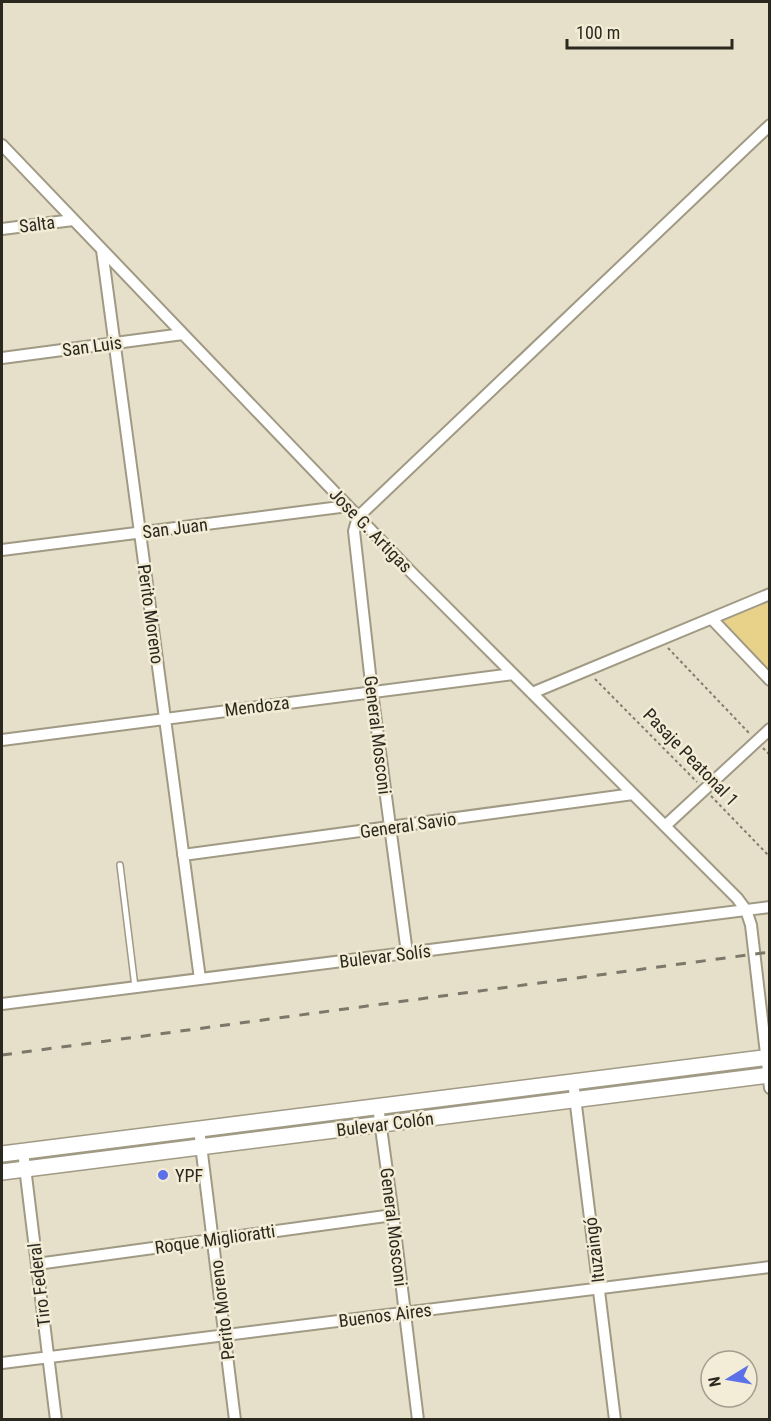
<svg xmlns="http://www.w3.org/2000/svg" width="771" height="1421" font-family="'Roboto Condensed',sans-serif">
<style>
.green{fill:#e8d189}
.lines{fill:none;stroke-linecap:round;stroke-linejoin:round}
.lane-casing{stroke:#a09a85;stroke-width:8}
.street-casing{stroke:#a09a85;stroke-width:14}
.secondary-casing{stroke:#a09a85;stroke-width:18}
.path{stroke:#817d6e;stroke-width:2;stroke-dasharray:3 3;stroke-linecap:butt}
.lane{stroke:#fff;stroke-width:5}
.street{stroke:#fff;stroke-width:10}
.secondary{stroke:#fff;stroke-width:15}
.rail{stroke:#7c7869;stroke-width:3;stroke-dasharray:10 10;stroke-linecap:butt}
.poi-dot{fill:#5c71e8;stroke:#f3ecd6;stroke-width:2}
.labels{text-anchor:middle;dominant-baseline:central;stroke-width:5;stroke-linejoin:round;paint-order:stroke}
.street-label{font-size:18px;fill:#2a281f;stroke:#f3ecd6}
.poi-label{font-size:18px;fill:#2a281f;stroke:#f3ecd6;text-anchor:start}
</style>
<rect width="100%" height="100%" fill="#e6dfc9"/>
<path class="green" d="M 769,602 L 769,672 L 721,621 Z"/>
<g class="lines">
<g class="lane-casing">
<path id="lane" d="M 120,865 L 135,987"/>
</g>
<g class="street-casing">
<path id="street" d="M 2,145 L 412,573 L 737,898 L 746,910 L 751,925 L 770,1088
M 2,229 L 73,220
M 102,250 L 200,979
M 2,358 L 183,334
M 2,550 L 348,506
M 712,619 L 770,680
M 532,693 L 770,594
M 2,740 L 513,674
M 665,826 L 770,729
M 183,855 L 633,794
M 407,953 L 372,692 L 355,540 L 354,531 L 358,517 L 770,125
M 2,1004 L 770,907
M 573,1081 L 615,1420
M 378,1106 L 393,1215 L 418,1420
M 199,1129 L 235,1420
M 23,1151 L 56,1420
M 37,1264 L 393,1215
M 2,1363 L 770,1267"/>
</g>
<g class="secondary-casing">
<path id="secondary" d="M 2,1154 L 770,1057
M 2,1172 L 770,1075"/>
</g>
<path class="path" d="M 668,648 L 749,733
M 595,679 L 697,782
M 763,748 L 770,755
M 711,796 L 770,857"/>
<use href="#lane" class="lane"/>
<use href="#street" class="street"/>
<use href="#secondary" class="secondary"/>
<path class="rail" d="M 2,1055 L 770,952"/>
</g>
<circle class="poi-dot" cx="163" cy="1175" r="6"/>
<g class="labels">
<g class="street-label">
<text transform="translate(37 224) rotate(-7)">Salta</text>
<text transform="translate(92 346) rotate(-8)">San Luis</text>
<text transform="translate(175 528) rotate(-7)">San Juan</text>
<text transform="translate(371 530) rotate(46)">Jose G. Artigas</text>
<text transform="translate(151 614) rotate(82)">Perito Moreno</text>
<text transform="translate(257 706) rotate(-7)">Mendoza</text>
<text transform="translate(378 735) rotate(83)">General Mosconi</text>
<text transform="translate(691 757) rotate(46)">Pasaje Peatonal 1</text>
<text transform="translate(408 825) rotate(-8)">General Savio</text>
<text transform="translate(385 956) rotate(-7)">Bulevar Solís</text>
<text transform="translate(385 1124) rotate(-7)">Bulevar Colón</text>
<text transform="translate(394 1227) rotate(83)">General Mosconi</text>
<text transform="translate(215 1239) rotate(-8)">Roque Miglioratti</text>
<text transform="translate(594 1250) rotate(-97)">Ituzaingó</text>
<text transform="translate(39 1285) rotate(-97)">Tiro Federal</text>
<text transform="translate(222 1310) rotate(-97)">Perito Moreno</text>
<text transform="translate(385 1315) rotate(-7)">Buenos Aires</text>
</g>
<g class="poi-label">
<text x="175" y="1175">YPF</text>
</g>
</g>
<rect width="771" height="1421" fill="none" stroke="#2a281f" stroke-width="6"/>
<g transform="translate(729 1379) rotate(259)"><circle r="28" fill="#f3ecd6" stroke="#a39e8d" stroke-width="1.5"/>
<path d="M0-4.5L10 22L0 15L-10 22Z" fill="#5c71e8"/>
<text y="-9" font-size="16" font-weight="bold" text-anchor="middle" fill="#2a281f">N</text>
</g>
<path d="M567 39v9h165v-9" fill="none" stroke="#2a281f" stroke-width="3"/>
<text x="576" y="39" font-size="18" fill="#2a281f" stroke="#f3ecd6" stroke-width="4.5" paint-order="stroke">100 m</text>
</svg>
